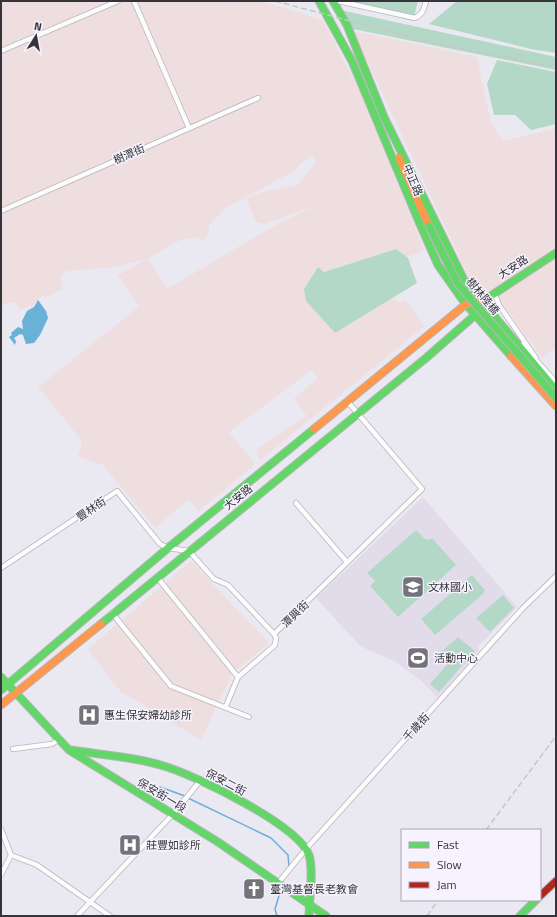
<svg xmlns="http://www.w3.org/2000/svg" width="557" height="917" font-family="'Titillium Web','Noto Sans TC',sans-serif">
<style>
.industrial{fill:#eedee0;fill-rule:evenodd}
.education{fill:#e2dcea}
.green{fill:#b4d8c7}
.water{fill:#6ab1d8}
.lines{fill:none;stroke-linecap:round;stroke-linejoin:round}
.stream{stroke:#6ab1d8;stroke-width:1.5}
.street-casing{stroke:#b7b6bc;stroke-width:6}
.fast-casing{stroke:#b7b6bc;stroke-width:9}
.slow-casing{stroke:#b7b6bc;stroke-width:9}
.jam-casing{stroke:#b7b6bc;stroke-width:9}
.street{stroke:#fcfcfd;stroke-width:4.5}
.fast{stroke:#63d668;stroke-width:7}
.slow{stroke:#ff974d;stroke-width:7}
.jam{stroke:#b3261e;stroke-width:7}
.rail{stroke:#c6c6c8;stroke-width:1.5;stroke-dasharray:6 3;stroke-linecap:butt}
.fast-bridge-casing{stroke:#b7b6bc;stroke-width:9;stroke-linecap:butt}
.fast-bridge{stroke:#63d668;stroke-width:7}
.labels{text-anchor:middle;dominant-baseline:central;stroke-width:3;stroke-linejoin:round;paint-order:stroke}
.street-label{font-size:11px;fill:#36343a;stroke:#f6f2fe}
.poi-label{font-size:11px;fill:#36343a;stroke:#f6f2fe;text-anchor:start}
</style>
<rect width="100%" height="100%" fill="#eae8f0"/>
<path class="industrial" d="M 1,1 L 229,1 L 231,3 L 230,1 L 261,1 L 323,20 L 359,90 L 425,251 L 406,257 L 395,249 L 324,272 L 335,333 L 393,298 L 399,302 L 405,300 L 425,326 L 260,460 L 256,450 L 306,415 L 294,399 L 318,378 L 312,370 L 229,432 L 255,464 L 199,511 L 189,499 L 155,528 L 103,465 L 78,457 L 82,441 L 38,387 L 139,307 L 118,275 L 146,259 L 114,267 L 67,271 L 60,278 L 62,289 L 49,296 L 42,296 L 32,306 L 21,309 L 14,302 L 4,304 L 1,313 ZM 312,154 L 316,163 L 297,185 L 265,191 L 246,199 L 256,222 L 264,224 L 317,205 L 274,226 L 167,289 L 148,258 L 178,241 L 194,237 L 203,240 L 208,235 L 210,224 L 224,209 L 292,172 Z
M 353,31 L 477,57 L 491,124 L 503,141 L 556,128 L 556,299 L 553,300 L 556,312 L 556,348 L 542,358 L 499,299 L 473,286 Z
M 191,561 L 269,643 L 232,674 L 201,740 L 120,691 L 88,649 Z"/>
<path class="education" d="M 423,497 L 517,607 L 477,647 L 480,650 L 438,698 L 420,680 L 396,662 L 360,646 L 316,598 Z"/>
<path class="green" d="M 337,1 L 418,1 L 413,21 Z
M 457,1 L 556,1 L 556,53 L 531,49 L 429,24 Z
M 340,10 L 556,57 L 556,70 L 353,29 Z
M 497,60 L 556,72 L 556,124 L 531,130 L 515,115 L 494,115 L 487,84 Z
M 396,249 L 408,258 L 417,283 L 335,333 L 306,301 L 304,289 L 318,267 L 324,272 Z
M 416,530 L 425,539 L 430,540 L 432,538 L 456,565 L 398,617 L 370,586 L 375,581 L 367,573 Z
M 472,575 L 485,590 L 483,594 L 435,635 L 421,619 Z
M 503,595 L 514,608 L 490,632 L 476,618 Z
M 458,637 L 475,651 L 439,692 L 430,684 L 451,660 L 441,652 Z"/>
<path class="water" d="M 38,300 L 46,311 L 48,318 L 40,335 L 34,343 L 26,344 L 23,335 L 20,334 L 14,338 L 16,341 L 15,345 L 9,337 L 12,335 L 11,333 L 18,327 L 23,329 L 22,321 L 27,311 L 34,307 Z"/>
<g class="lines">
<path class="stream" d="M 160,787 L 185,796
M 188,798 L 271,838 L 288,855 L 289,867
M 277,916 L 275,909 L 281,889"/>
<g class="street-casing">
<path id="street" d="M 134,1 L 189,128
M 338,1 L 415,18 C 423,14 424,9 426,1
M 1,51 L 118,1
M 1,211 L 258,98
M 494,293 L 499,305 L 536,358
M 522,345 L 556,382
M 296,503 L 347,562
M 1,568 L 117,491 L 160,544 L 168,548 L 189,551 L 214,579 L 228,585 L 274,634
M 157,577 L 238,677
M 112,613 L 171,686 L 249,717
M 226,706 L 238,677 L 275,645 L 276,638 L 274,634 L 422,489 L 348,402
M 13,749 L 52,744 L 58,740
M 1,829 L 11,855 L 37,865 L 110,916
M 1,875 L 11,855
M 279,882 L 306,849 L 523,608 L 556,576
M 77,916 L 173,814 L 200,781"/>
</g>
<g class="fast-casing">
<path id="fast" d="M 319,1 L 352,61 L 419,222 L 438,265 L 464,302 L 511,356
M 333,1 L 347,25 L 384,117 L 464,280 L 556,390
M 478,302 L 483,301 L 556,253
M 101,624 L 426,358 L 474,316 L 481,304
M 1,677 L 69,750 L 218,842 L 326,916
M 1,690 L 168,548 L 314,429
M 71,750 C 103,755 136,757 167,767 C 198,777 298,825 309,855 C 314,870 309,900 309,916
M 520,916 L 536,900"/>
</g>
<g class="slow-casing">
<path id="slow" d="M 399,158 L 429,226
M 511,356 L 556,406
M 314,429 L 465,305 L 478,302
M 1,705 L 101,624"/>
</g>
<g class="jam-casing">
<path id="jam" d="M 540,896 L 556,881"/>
</g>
<use href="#street" class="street"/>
<use href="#fast" class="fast"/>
<use href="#slow" class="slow"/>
<use href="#jam" class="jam"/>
<path class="rail" d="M 275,1 L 437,44 L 556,67
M 486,830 L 556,736
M 427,916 L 438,900"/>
<g class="fast-bridge-casing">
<path id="fast-bridge" d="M 429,226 L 458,284 L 556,398"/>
</g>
<use href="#fast-bridge" class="fast-bridge"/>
</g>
<defs>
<g id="school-square" transform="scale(1.15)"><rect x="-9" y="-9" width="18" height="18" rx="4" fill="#75737a" stroke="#f6f2fe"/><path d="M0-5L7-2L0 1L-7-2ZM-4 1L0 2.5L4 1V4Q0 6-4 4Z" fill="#fff"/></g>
<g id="stadium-square" transform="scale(1.15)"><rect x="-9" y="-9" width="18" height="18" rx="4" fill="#75737a" stroke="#f6f2fe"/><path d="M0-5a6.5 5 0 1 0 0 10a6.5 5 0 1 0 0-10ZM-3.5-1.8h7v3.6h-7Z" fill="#fff"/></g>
<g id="hospital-square" transform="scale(1.15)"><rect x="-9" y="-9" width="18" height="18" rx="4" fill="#75737a" stroke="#f6f2fe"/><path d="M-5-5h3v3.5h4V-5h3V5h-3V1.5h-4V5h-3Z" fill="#fff"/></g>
<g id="church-square" transform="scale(1.15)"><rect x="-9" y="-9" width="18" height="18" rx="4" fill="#75737a" stroke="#f6f2fe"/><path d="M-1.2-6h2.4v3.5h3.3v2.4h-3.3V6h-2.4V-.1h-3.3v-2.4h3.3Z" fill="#fff"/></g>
</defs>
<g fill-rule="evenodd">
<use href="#school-square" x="413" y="587"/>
<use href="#stadium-square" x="418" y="658"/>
<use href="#hospital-square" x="89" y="715"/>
<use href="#hospital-square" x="130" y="845"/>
<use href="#church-square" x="254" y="889"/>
</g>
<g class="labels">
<g class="street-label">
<text transform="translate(129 154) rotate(-24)">樹潭街</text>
<text transform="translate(413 180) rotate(67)">中正路</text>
<text transform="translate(513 267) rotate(-33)">大安路</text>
<text transform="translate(483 296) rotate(50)">樹林陸橋</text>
<text transform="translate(238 497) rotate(-39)">大安路</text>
<text transform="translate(91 509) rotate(-34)">豐林街</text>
<text transform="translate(295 614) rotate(-44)">潭興街</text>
<text transform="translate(416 727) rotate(-48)">千歲街</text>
<text transform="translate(226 782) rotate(28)">保安二街</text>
<text transform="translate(162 795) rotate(31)">保安街一段</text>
</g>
<g class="poi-label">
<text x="428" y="587">文林國小</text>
<text x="434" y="658">活動中心</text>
<text x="104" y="715">惠生保安婦幼診所</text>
<text x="146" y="845">莊豐如診所</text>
<text x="270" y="889">臺灣基督長老教會</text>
</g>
</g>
<rect width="557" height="917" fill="none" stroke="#36343a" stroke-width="4"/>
<rect x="401" y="829" width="140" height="72" fill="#f6f2fe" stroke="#a9a6b0"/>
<rect x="409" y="842" width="20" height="6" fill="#63d668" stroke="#a9a6b0"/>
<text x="437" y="849" font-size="12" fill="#36343a">Fast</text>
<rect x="409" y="862" width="20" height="6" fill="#ff974d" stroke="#a9a6b0"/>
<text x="437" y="869" font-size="12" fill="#36343a">Slow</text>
<rect x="409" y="882" width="20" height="6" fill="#b3261e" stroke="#a9a6b0"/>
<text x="437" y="889" font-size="12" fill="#36343a">Jam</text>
<g transform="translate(36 36) rotate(11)" stroke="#f6f2fe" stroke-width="3" paint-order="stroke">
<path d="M0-3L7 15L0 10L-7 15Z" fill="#36343a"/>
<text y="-6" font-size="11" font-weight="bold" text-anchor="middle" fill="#36343a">N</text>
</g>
</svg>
